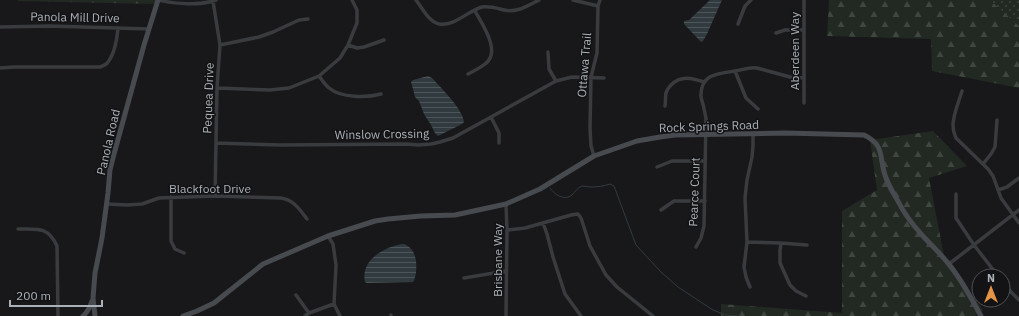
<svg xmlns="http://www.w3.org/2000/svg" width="1019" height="316" font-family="'IBM Plex Sans',sans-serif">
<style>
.grass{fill:url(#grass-dots)}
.forest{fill:url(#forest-firs)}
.water{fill:url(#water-rules)}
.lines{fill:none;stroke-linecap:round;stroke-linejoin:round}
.stream{stroke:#313b3f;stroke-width:1}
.street{stroke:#393b3e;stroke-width:3.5}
.secondary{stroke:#474a4e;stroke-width:5}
.labels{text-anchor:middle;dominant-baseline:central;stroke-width:3;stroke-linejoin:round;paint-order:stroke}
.street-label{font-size:12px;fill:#abb1b8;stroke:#131315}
</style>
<defs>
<pattern id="grass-dots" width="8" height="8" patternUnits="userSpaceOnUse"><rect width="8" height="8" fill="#222922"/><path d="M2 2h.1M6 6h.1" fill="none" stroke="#3f4640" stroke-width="1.8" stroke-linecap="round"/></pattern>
<pattern id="forest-firs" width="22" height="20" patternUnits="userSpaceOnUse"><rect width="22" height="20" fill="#222922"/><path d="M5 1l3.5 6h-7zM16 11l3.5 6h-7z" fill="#3f4640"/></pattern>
<pattern id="water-rules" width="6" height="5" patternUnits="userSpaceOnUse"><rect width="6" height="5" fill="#313b3f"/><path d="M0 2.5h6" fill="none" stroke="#4c5559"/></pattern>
</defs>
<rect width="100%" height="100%" fill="#18181a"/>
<path class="grass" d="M 992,0 L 1019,0 L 1019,26 L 993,3 Z"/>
<path class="forest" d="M 18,0 L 158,0 L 156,4 L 17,1 Z
M 829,0 L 992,0 L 993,3 L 1019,26 L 1019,88 L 932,71 L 931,39 L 827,36 Z
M 933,131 L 967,166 L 929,178 L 944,256 L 983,310 L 975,316 L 721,316 L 721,304 L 842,313 L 842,211 L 877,190 L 870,140 Z"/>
<path class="water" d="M 710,0 L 722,0 L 707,34 L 703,41 L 701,42 L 684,24 L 684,21 L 689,20 Z
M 428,76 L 432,78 C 440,87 463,109 464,122 L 462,124 L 438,136 L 435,133 L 431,125 L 424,114 L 419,101 L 415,97 L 413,89 L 411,82 L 413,80 Z
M 404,244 C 416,249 417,261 416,273 C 415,277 415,279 413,282 L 367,283 L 365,282 C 360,260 385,246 404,244 Z"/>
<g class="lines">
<path class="stream" d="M 550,188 C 555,195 564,201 572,195 C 575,192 577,188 582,186 C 585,186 588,187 591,187 C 598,187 604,186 610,184 L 614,186 L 636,245 L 661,272 L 678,287 L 713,310 L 726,315 L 739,316"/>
<path class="street" d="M 158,0 C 175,4 199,6 216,0
M 416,0 C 422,8 429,22 439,24 C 454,27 469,10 482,7 C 490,6 496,8 504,10 C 517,13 527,6 539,0
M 573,0 L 598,6
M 213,1 L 220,45 L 217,88 L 215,196
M 738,24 L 745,6 L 751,0
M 0,27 L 50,26 L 149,29
M 776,33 L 785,30 L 804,30
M 220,45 L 259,37 L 273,32 L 299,20 L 308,19
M 348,45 L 357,48 L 364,47 L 384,40
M 548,52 L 549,69 L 556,81
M 0,68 L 14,67 L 100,67 C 103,66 106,65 108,62 C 115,53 117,39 118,28
M 735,71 L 746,98 L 758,109
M 468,74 C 474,71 480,68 485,64 C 502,52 482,24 475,11
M 319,76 C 322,80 325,85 329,88 C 341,98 367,98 381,94
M 217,88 L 270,90 L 289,88 L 319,76 L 340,58 L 348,45 L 357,23 L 357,10 L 352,0
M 962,91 C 959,101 953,115 953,125 C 953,130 954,134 956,138 L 988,169 L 993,176 L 1001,198 L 1019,223
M 804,103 L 804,0
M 665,106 C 666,101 665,97 666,93 C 667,89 669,87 671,85 C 681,75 692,78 704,82
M 491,117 L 499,133 L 499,143
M 216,143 L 280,145 L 406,144 L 418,145 L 431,144 L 440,142 L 453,138 L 556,81 L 572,77 L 604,78
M 594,156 L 591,146 L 590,128 L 591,77 L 597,53 L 598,6 L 600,0
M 983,164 L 991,154 L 995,147 L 997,120
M 657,167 L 672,161 L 705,161
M 998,190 L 1007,187 L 1019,178
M 956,194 L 956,218 L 974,245 L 998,276
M 171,197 L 171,241 L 175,249 L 184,253
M 107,204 L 127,205 L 142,204 L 159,198 L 215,196 L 281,198 C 294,200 300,210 307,219
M 506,204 L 507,230 L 506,316
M 661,210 L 674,201 L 705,201
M 543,223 L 547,234 L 553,257 L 565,294 L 581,316
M 18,229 C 37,229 48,226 57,246 L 58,316
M 507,230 L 525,228 L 571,215 L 578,214 L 581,218 L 590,246 L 606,275 L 617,287 L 653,316
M 328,236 L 333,244 L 336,265 L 334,304 L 340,316
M 747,242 L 781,243 L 807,245
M 781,243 L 780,250 L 780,263 L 790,285 L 796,291 L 806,296
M 696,247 L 701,238 L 704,226 L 706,118 C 705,115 705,112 704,109 C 704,104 700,99 701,94 C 702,73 719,74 735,71 C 742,70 749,67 757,68 L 790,77 L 804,78
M 949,264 L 1019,210
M 464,278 L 506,271
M 1003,282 L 1011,292 L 1019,300
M 750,287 L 746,277 L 744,267 L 747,242 L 745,198 L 747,180 L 752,157 L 753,146 L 753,134
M 296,295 L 309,313
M 305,316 L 309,313 L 334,304
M 391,316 L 391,315"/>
<path class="secondary" d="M 83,316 C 88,312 90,307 92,301
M 95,316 L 93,298 L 95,273 L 102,238 L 108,193 L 110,170 L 114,154 L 144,45 L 158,0
M 183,316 L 197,311 L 214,303 L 263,264 L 328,236 L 375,221 L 388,219 L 421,216 L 455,215 L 506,204 L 540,189 L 594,156 L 637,141 L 660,137 L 675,135 L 785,133 L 864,135 C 885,145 879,157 885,175 C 888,185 894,194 899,203 C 905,215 913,225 922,235 C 930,244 939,252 947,262 C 961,278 971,298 981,316"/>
</g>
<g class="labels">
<g class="street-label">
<text transform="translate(75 17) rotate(1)">Panola Mill Drive</text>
<text transform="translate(794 51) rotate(-90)">Aberdeen Way</text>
<text transform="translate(584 65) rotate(-85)">Ottawa Trail</text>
<text transform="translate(208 98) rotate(-88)">Pequea Drive</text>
<text transform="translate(709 126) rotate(-2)">Rock Springs Road</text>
<text transform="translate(382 134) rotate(-1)">Winslow Crossing</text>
<text transform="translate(108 142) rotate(-77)">Panola Road</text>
<text x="210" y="188">Blackfoot Drive</text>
<text transform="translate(694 192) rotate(-88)">Pearce Court</text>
<text transform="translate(497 260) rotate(-90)">Brisbane Way</text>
</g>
</g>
<g transform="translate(991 288)"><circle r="19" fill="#131315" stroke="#505256"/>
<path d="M0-3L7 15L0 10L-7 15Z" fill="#e39547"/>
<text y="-6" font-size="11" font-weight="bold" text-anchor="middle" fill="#abb1b8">N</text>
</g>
<path d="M10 300v6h92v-6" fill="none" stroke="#abb1b8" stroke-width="2"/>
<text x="16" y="300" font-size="12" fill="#abb1b8" stroke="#131315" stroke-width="3" paint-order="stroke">200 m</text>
</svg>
